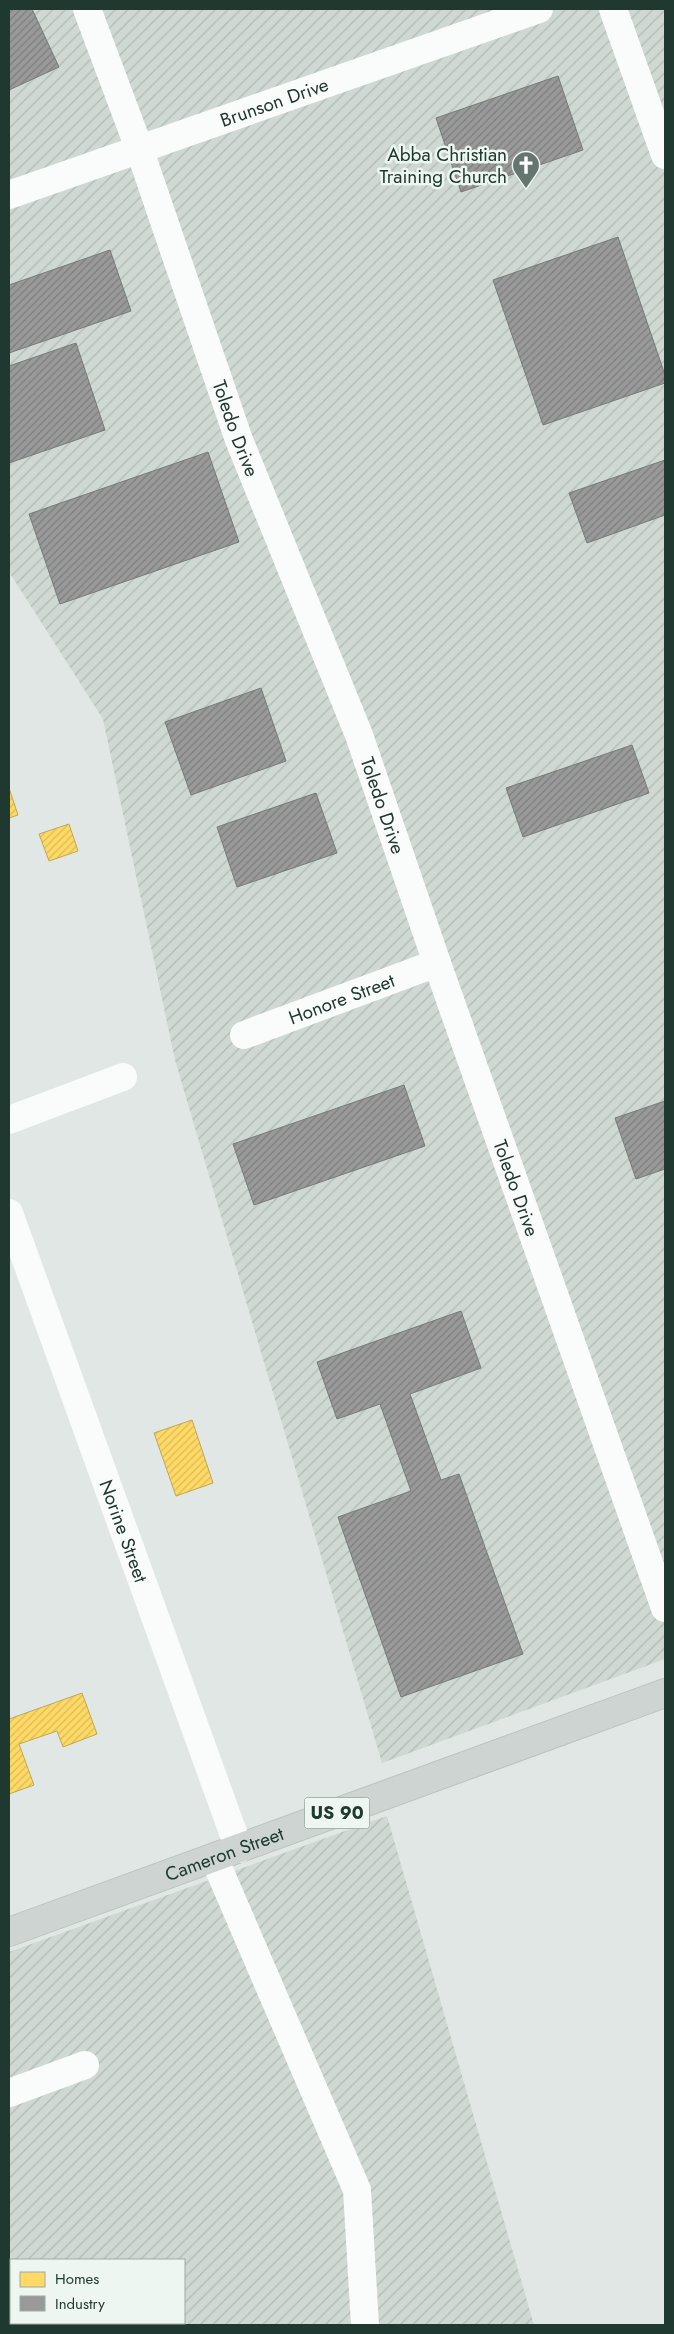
<svg xmlns="http://www.w3.org/2000/svg" width="674" height="2334" font-family="Jost,sans-serif">
<style>
.industrial{fill:url(#industrial-furrows);fill-rule:evenodd}
.homes{fill:url(#homes-hatch);stroke:#bca956}
.industry{fill:url(#industry-hatch);stroke:#757c7a}
.lines{fill:none;stroke-linecap:round;stroke-linejoin:round}
.major-casing{stroke:#bbc3c0;stroke-width:30}
.minor{stroke:#fafbfb;stroke-width:28}
.major{stroke:#cdd4d1;stroke-width:28}
.labels{text-anchor:middle;dominant-baseline:central;stroke-width:5;stroke-linejoin:round;paint-order:stroke}
.shield{fill:#eef6f2;stroke:#5e726a;stroke-width:1}
.shield-label{font-size:18px;font-weight:bold;fill:#203930}
.street-label{font-size:19px;fill:#203930;stroke:#eef6f2}
.poi-label{font-size:19px;fill:#203930;stroke:#eef6f2;text-anchor:end}
</style>
<defs>
<pattern id="industrial-furrows" width="10" height="10" patternUnits="userSpaceOnUse" patternTransform="scale(1.25)"><rect width="10" height="10" fill="#cfd8d3"/><path d="M-1 1l2-2M0 10L10 0M9 11l2-2" fill="none" stroke="#b1bab5"/></pattern>
<pattern id="homes-hatch" width="6" height="6" patternUnits="userSpaceOnUse" patternTransform="scale(1.25)"><rect width="6" height="6" fill="#ffd966"/><path d="M-1 1l2-2M0 6l6-6M5 7l2-2" fill="none" stroke="#dabb59"/></pattern>
<pattern id="industry-hatch" width="6" height="6" patternUnits="userSpaceOnUse" patternTransform="scale(1.25)"><rect width="6" height="6" fill="#999"/><path d="M-1 1l2-2M0 6l6-6M5 7l2-2" fill="none" stroke="#7c7e7d"/></pattern>
</defs>
<rect width="100%" height="100%" fill="#e1e7e4"/>
<path class="industrial" d="M 9,9 L 665,9 L 665,1659 L 382,1763 L 175,1060 L 103,719 L 9,572 Z
M 387,1816 L 534,2325 L 9,2325 L 9,1952 ZM 11,2260 L 184,2260 L 184,2323 L 11,2323 Z"/>
<path class="homes" d="M 9,788 L 18,815 L 9,818 Z
M 69,824 L 78,851 L 49,861 L 39,834 Z
M 192,1420 L 213,1483 L 176,1496 L 154,1433 Z
M 82,1693 L 97,1734 L 63,1747 L 57,1731 L 19,1744 L 34,1785 L 9,1794 L 9,1719 Z"/>
<path class="industry" d="M 9,9 L 32,9 L 59,67 L 9,90 Z
M 558,76 L 583,150 L 461,192 L 436,118 Z
M 618,237 L 665,375 L 665,383 L 543,425 L 493,280 Z
M 110,250 L 131,311 L 9,353 L 9,285 Z
M 76,343 L 105,430 L 9,463 L 9,366 Z
M 208,452 L 239,542 L 60,604 L 29,514 Z
M 665,460 L 665,515 L 587,543 L 569,493 Z
M 261,688 L 286,761 L 191,795 L 165,722 Z
M 632,745 L 649,793 L 523,837 L 506,788 Z
M 316,793 L 337,853 L 237,887 L 217,827 Z
M 404,1085 L 425,1146 L 254,1205 L 233,1144 Z
M 665,1101 L 665,1169 L 636,1179 L 615,1118 Z
M 461,1311 L 481,1368 L 410,1394 L 441,1480 L 459,1474 L 523,1654 L 401,1697 L 338,1517 L 411,1491 L 380,1404 L 337,1419 L 317,1362 Z"/>
<g class="lines">
<g class="major-casing">
<g id="major">
<path id="s5" d="M 9,1932 L 665,1693"/>
</g>
</g>
<g class="minor">
<path id="s1" d="M 87,9 L 139,148 L 239,440 L 359,735 L 437,963 L 665,1608"/>
<path d="M 613,9 L 665,155"/>
<path id="s2" d="M 9,195 L 539,9"/>
<path id="s3" d="M 244,1035 L 437,963"/>
<path d="M 9,1120 L 123,1077"/>
<path id="s4" d="M 9,1213 L 239,1849"/>
<path d="M 214,1858 L 357,2190 L 365,2325"/>
<path d="M 9,2093 L 85,2065"/>
</g>
<use href="#major" class="major"/>
</g>
<defs>
<g id="church-pin" transform="scale(1.4375)"><path d="M0 17L-7.5 6A9.5 9.5 0 1 1 7.5 6Z" fill="#64766f" stroke="#eef6f2"/><path d="M-1.2-6h2.4v3.5h3.3v2.4h-3.3V6h-2.4V-.1h-3.3v-2.4h3.3Z" fill="#fff"/></g>
</defs>
<g fill-rule="evenodd">
<use href="#church-pin" x="526" y="165"/>
</g>
<g class="labels">
<rect class="shield" x="304.5" y="1797.5" width="65" height="31" rx="4"/>
<g class="shield-label">
<text x="337" y="1813">US 90</text>
</g>
<g class="street-label">
<text stroke="none"><textPath href="#s2" startOffset="281">Brunson Drive</textPath></text>
<text stroke="none"><textPath href="#s1" startOffset="445">Toledo Drive</textPath></text>
<text stroke="none"><textPath href="#s1" startOffset="850">Toledo Drive</textPath></text>
<text stroke="none"><textPath href="#s3" startOffset="104">Honore Street</textPath></text>
<text stroke="none"><textPath href="#s1" startOffset="1255">Toledo Drive</textPath></text>
<text stroke="none"><textPath href="#s4" startOffset="338">Norine Street</textPath></text>
<text stroke="none"><textPath href="#s5" startOffset="229">Cameron Street</textPath></text>
</g>
<g class="poi-label">
<text x="507" y="154">Abba Christian<tspan x="507" dy="22">Training Church</tspan></text>
</g>
</g>
<rect width="674" height="2334" fill="none" stroke="#203930" stroke-width="20"/>
<rect x="10" y="2259" width="175" height="65" fill="#eef6f2" stroke="#9caaa4"/>
<rect x="20" y="2272" width="25" height="15" fill="#ffd966" stroke="#9caaa4"/>
<text x="55" y="2284" font-size="15" fill="#203930">Homes</text>
<rect x="20" y="2296" width="25" height="15" fill="#999999" stroke="#9caaa4"/>
<text x="55" y="2309" font-size="15" fill="#203930">Industry</text>
</svg>
